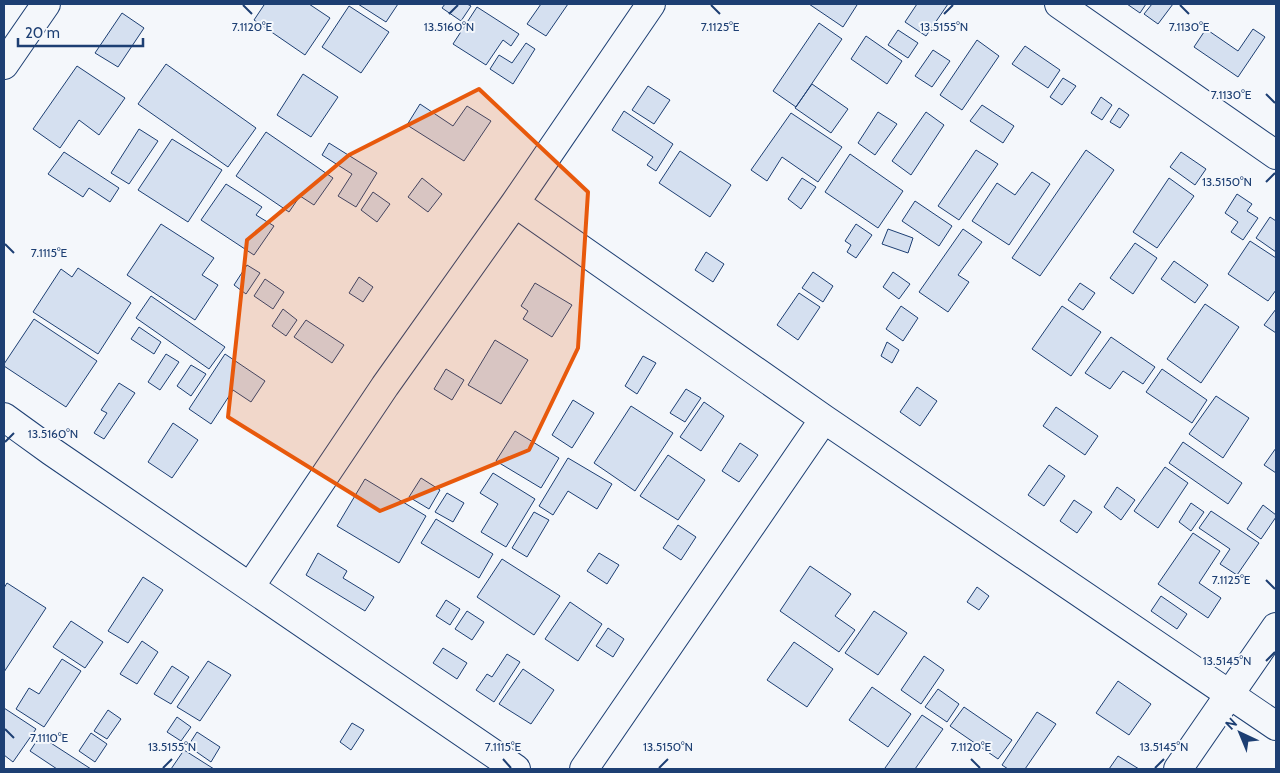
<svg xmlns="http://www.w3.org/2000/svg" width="1280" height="773" font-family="Cabin,sans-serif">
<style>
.building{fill:#d5e0f0;stroke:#1d3f73}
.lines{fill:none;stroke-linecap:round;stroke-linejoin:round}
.minor-casing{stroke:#1d3f73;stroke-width:30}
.tertiary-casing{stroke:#1d3f73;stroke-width:30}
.minor{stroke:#f4f7fb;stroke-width:28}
.tertiary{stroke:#f4f7fb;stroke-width:28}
.marked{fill:#e8590c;fill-opacity:0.2;stroke:#e8590c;stroke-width:4;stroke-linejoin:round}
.ticks{fill:none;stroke:#1d3f73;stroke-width:2}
.ticks-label{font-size:12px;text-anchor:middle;fill:#1d3f73;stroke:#f4f7fb;stroke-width:4;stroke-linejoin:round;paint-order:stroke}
</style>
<rect width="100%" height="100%" fill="#f4f7fb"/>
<path class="building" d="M 262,4 L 309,4 L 330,18 L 305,55 L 254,20 L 264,5 Z
M 358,4 L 398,4 L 386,22 Z
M 445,4 L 467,4 L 471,6 L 461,21 L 442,8 Z
M 541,4 L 568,4 L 546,36 L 527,24 Z
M 809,4 L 856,4 L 857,5 L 843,27 Z
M 917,4 L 948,4 L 926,36 L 905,22 Z
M 1127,4 L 1146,4 L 1140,13 Z
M 1152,4 L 1173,4 L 1158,24 L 1144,14 Z
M 349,6 L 389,32 L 361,73 L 322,47 Z
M 477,7 L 519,34 L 511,46 L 503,40 L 486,65 L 453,44 Z
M 122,13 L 144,28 L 118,67 L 95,53 Z
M 819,23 L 842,39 L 796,107 L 773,91 Z
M 1206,29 L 1238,51 L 1253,29 L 1265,37 L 1238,77 L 1194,47 Z
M 898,30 L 918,43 L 908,58 L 888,45 Z
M 866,36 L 902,61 L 887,84 L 851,59 Z
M 977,40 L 999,56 L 962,110 L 940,95 Z
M 526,43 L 535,49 L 513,84 L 490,69 L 499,55 L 512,63 Z
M 1025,46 L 1060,70 L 1048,88 L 1012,64 Z
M 933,50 L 950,61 L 932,87 L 915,76 Z
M 166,64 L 256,128 L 228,167 L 138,104 Z
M 77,66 L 125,98 L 99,135 L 79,120 L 60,148 L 33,129 Z
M 303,74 L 338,97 L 311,137 L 277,115 Z
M 1063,78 L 1076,86 L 1062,105 L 1050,97 Z
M 812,84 L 848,109 L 831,133 L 795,108 Z
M 648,86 L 670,100 L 654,124 L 632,110 Z
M 1101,97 L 1112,105 L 1102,120 L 1091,113 Z
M 420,104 L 453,126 L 467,106 L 491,121 L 464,161 L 407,125 Z
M 982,105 L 1014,126 L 1003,143 L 970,121 Z
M 1119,108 L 1129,115 L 1120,128 L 1110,122 Z
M 624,111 L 673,144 L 656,171 L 647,165 L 653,157 L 612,130 Z
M 878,112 L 897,124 L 875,155 L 858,143 Z
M 926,112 L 944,125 L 911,175 L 892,161 Z
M 791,113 L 842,147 L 818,182 L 782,157 L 767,181 L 751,170 Z
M 139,129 L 158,141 L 129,184 L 111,173 Z
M 266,132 L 333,178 L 314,205 L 300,196 L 289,212 L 236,176 Z
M 172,139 L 222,170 L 188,222 L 138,190 Z
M 329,143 L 377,173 L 356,207 L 338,196 L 352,174 L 322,155 Z
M 976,150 L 998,164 L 959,220 L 938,206 Z
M 1086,150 L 1114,170 L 1040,276 L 1012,258 Z
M 680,151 L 731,185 L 710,217 L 659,183 Z
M 64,152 L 119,188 L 110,202 L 89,188 L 83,197 L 48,174 Z
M 1181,152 L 1206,169 L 1195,185 L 1170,167 Z
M 850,154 L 903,191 L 878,228 L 825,192 Z
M 1032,172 L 1050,184 L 1009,245 L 972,221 L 997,183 L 1015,195 Z
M 422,178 L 442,194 L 428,212 L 408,197 Z
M 802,178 L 816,187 L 801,209 L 788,199 Z
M 1169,178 L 1194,196 L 1157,248 L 1133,232 Z
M 226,184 L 262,207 L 256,215 L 274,226 L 254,255 L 201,220 Z
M 373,192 L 390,204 L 377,222 L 361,210 Z
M 1237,194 L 1252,204 L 1247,211 L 1258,218 L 1243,240 L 1231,232 L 1238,222 L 1225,213 Z
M 915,201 L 952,226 L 939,246 L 902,221 Z
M 1270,217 L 1276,221 L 1276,252 L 1256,238 Z
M 161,224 L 214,258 L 202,275 L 218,285 L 195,320 L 127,275 Z
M 856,224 L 872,235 L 856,258 L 847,252 L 851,245 L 845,241 Z
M 888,229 L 913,238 L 908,253 L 882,244 Z
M 963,229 L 982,242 L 958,275 L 969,282 L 948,312 L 919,292 Z
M 1250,241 L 1276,258 L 1276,290 L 1268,301 L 1228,274 Z
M 1135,243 L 1157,258 L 1133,294 L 1110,278 Z
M 706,252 L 724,264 L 713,282 L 695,270 Z
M 1174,261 L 1208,285 L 1195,303 L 1161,279 Z
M 247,265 L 260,273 L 246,294 L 234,285 Z
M 78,268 L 131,303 L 98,354 L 33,312 L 61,269 L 72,277 Z
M 813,272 L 833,286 L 823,302 L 802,288 Z
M 893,272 L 910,284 L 899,299 L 883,287 Z
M 359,277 L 373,287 L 363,302 L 349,293 Z
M 265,279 L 284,292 L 273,309 L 254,296 Z
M 535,283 L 572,305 L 552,337 L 523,319 L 528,311 L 521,306 Z
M 1080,283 L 1095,293 L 1083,310 L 1068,300 Z
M 799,293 L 820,307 L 798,340 L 777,325 Z
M 151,296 L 225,347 L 209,369 L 136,318 Z
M 1205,304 L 1239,327 L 1201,383 L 1167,359 Z
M 901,306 L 918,318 L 903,341 L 886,329 Z
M 1062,306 L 1101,332 L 1071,376 L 1032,349 Z
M 283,309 L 297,320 L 286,336 L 272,326 Z
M 1276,309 L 1276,333 L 1264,325 Z
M 34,319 L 97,361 L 66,407 L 4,366 L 4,364 Z
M 306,320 L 344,345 L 332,363 L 294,337 Z
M 139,327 L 161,342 L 154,354 L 131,339 Z
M 1111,337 L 1155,367 L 1143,384 L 1123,371 L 1110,389 L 1085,373 Z
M 495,340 L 528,360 L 501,404 L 468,385 Z
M 887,342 L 899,350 L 892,363 L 881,356 Z
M 166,354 L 179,362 L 160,390 L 148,382 Z
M 225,354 L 265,381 L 251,402 L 233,390 L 211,424 L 189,409 Z
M 643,356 L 656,363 L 637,394 L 625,386 Z
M 191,365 L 206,374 L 191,396 L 177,386 Z
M 446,369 L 464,380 L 452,400 L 434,389 Z
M 1162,369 L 1207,400 L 1192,423 L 1146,392 Z
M 119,383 L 135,393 L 104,439 L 94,433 L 107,413 L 101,410 Z
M 917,387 L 937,401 L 920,426 L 900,412 Z
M 686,389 L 701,398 L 685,422 L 670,413 Z
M 1216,396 L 1249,418 L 1223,458 L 1189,434 Z
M 573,400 L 594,413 L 572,448 L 552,435 Z
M 704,402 L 724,416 L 701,451 L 680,437 Z
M 631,406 L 673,433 L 635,491 L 594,463 Z
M 1056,407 L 1098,436 L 1085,455 L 1043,426 Z
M 173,423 L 198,440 L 172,478 L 148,462 Z
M 515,431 L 559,458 L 541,488 L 496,461 Z
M 1183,442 L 1242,483 L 1228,504 L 1169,463 Z
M 740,443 L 758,455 L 739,482 L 722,471 Z
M 1276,448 L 1276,473 L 1264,465 Z
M 668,455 L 705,480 L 678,520 L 640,496 Z
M 568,458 L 612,484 L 597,509 L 568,491 L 553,515 L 539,506 Z
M 1049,465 L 1065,476 L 1044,506 L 1028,495 Z
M 1165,467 L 1188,483 L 1158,528 L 1134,511 Z
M 493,473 L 535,499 L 506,547 L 481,532 L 498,504 L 480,493 Z
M 421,478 L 440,490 L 429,509 L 409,497 Z
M 365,479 L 426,516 L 399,563 L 337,526 Z
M 1117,487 L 1135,500 L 1121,520 L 1104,507 Z
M 447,493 L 464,503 L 453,522 L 435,512 Z
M 1074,500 L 1092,512 L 1077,533 L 1060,521 Z
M 1191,503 L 1204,512 L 1191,531 L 1179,522 Z
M 1263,505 L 1276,515 L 1276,517 L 1261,539 L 1247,529 Z
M 1211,511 L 1259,543 L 1237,575 L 1220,564 L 1230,549 L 1199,528 Z
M 534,512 L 549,520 L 527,557 L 512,548 Z
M 436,519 L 493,554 L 479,578 L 421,543 Z
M 678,525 L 696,537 L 681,560 L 663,548 Z
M 1193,533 L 1220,551 L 1199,583 L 1221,598 L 1208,618 L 1158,584 Z
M 318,553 L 347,571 L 343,578 L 374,597 L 365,611 L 306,575 Z
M 599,553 L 619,565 L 607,584 L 587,571 Z
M 502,559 L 560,596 L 534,635 L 477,597 Z
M 810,566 L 851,594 L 835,616 L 855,630 L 839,652 L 780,611 Z
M 143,577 L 163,590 L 128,643 L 108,631 Z
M 7,583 L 46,608 L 4,672 L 4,588 Z
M 977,587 L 989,596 L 979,610 L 967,602 Z
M 1161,596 L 1187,614 L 1177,629 L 1151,611 Z
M 446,600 L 460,609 L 450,625 L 436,616 Z
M 570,602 L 602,624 L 578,661 L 545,639 Z
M 467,611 L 484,622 L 472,640 L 455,629 Z
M 874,611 L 907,633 L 878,675 L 845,653 Z
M 71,621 L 103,642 L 85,668 L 53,647 Z
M 608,628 L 624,639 L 613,657 L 596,646 Z
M 142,641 L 158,652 L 137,684 L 120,674 Z
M 794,642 L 833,669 L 807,707 L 767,680 Z
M 443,648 L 467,663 L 457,679 L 433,663 Z
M 507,654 L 520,662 L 494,702 L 476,690 L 487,674 L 492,677 Z
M 924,656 L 944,670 L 921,704 L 901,690 Z
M 62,659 L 81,671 L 44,727 L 16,709 L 29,688 L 39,694 Z
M 208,661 L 231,675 L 200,721 L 177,707 Z
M 172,666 L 189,677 L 171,704 L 154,694 Z
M 523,669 L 554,690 L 531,724 L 499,704 Z
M 1118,681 L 1151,704 L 1129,735 L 1096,713 Z
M 872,687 L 911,714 L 888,747 L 849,720 Z
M 938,689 L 959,704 L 947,722 L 925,707 Z
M 964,707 L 1012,740 L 998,759 L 950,726 Z
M 4,708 L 36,729 L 13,762 L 4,755 Z
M 108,710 L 121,719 L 107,739 L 94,731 Z
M 1037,712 L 1056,724 L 1025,769 L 1008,769 L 1002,765 Z
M 922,715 L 943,729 L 915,769 L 887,769 L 885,768 Z
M 177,717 L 191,727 L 181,741 L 167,732 Z
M 352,723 L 364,730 L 351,750 L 340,742 Z
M 197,732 L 220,747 L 211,762 L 188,746 Z
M 91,733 L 107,744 L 95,762 L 79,751 Z
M 40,736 L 91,769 L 57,769 L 30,751 Z
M 184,750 L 214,769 L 171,769 Z
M 1118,756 L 1139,769 L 1109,769 Z"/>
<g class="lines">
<g class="minor-casing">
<path id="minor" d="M 1059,4 L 1276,155
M 515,203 L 824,419 L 1276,726
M 4,417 L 51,451 L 516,769
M 250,587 L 385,386 L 515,203 L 651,4
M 584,769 L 824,419
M 1178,769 L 1276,627"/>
</g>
<g class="tertiary-casing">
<path id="tertiary" d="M 4,65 L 46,4"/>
</g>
<use href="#minor" class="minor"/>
<use href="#tertiary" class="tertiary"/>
</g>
<path class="marked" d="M 479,89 L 588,192 L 578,348 L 529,450 L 380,511 L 228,417 L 247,240 L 349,155 Z"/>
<path class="ticks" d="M 243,5 L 252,14M 711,5 L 720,14M 1180,5 L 1189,14M 449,14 L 458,5M 944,14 L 953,5M 1266,94 L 1275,103M 1266,182 L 1275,173M 5,244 L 14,253M 5,442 L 14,433M 1266,580 L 1275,589M 1266,661 L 1275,652M 5,729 L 14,738M 503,759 L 511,768M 971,759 L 980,768M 163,768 L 172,759M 659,768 L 668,759M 1155,768 L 1164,759"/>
<g class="ticks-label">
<text x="449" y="31">13.5160°N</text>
<text x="944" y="31">13.5155°N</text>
<text x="252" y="31">7.1120°E</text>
<text x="720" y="31">7.1125°E</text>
<text x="1189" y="31">7.1130°E</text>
<text x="1231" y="99">7.1130°E</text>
<text x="1227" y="186">13.5150°N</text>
<text x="49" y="257">7.1115°E</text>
<text x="53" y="438">13.5160°N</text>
<text x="1231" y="584">7.1125°E</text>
<text x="1227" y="665">13.5145°N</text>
<text x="49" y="742">7.1110°E</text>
<text x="503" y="751">7.1115°E</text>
<text x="971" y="751">7.1120°E</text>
<text x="172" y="751">13.5155°N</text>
<text x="668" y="751">13.5150°N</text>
<text x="1164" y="751">13.5145°N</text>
</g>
<rect width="1280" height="773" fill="none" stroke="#1d3f73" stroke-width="10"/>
<g transform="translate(1240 733) rotate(316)" stroke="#f4f7fb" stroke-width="4" paint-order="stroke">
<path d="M0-4L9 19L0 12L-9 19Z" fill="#1d3f73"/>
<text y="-8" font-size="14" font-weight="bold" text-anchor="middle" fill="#1d3f73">N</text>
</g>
<path d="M18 38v8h125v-8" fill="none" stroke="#1d3f73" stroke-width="2.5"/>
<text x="25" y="38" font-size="15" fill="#1d3f73" stroke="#f4f7fb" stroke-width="4" paint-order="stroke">20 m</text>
</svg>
